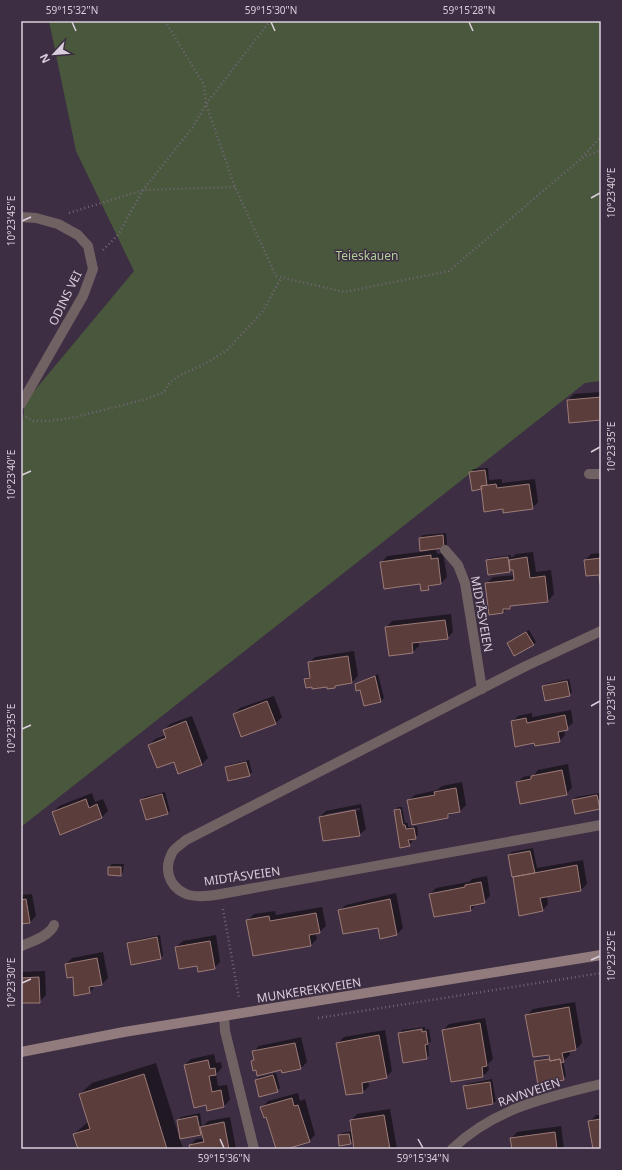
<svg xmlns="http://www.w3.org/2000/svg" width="622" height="1170" font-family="'Noto Sans',sans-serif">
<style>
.green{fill:#49583c}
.shadow{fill:#0007;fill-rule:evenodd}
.building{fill:#5b3e3b;stroke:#9c7b78}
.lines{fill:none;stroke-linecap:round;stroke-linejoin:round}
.path{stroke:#736578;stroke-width:2.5;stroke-dasharray:1 3;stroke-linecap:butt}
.minor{stroke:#706263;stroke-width:10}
.secondary{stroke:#917b7c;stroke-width:10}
.ticks{fill:none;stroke:#d9cfdc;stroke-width:1.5}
.labels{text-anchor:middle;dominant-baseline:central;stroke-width:3;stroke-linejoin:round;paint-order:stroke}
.park-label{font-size:12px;fill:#b0ce97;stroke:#3d2e43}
.street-label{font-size:12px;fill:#d9cfdc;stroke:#3d2e43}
.neatline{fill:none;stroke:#d9cfdc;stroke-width:1.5}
.ticks-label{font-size:10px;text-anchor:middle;fill:#d9cfdc}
</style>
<rect width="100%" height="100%" fill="#3d2e43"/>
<path class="green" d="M 49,21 L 601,21 L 601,381 L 585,383 L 21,827 L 21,437 L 25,402 L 134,271 L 76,151 Z"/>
<path class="shadow" d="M 601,392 L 601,419 L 568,400 L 574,394 Z
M 488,468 L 489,480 L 502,479 L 502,483 L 535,479 L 538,502 L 532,508 L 504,508 L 483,488 L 470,472 L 473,469 Z
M 446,533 L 447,544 L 444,547 L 436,548 L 437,554 L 443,553 L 447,577 L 441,583 L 433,584 L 428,589 L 421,583 L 381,563 L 387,556 L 428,551 L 420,538 L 423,535 Z
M 533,552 L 536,572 L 551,570 L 554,594 L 548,601 L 513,605 L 503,612 L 486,584 L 493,577 L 515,575 L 514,568 L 510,571 L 487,560 L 490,558 L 511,555 L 511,558 L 516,554 Z
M 601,553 L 601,583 L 600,574 L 585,560 L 591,554 Z
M 451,614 L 453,632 L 447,638 L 418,641 L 419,646 L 413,652 L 386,628 L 392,621 Z
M 529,630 L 536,642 L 533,645 L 508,643 Z
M 354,651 L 358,676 L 352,682 L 337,685 L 335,687 L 306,679 L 311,674 L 309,663 L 315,657 Z
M 378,674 L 384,698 L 381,701 L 365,705 L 361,689 L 356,685 Z
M 569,679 L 572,692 L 569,695 L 543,686 L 546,684 Z
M 274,696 L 282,717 L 276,723 L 234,714 L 240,708 Z
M 571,710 L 573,723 L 564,730 L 565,735 L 559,741 L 535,742 L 512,722 L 518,716 L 532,713 L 532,717 Z
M 192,716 L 208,758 L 202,764 L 175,761 L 149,745 L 155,739 L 166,735 L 164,730 L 170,724 Z
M 249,760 L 252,772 L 249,775 L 226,768 L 229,765 Z
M 568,764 L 572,788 L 566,794 L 517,783 L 523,777 L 534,775 L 538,770 Z
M 462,782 L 466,805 L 460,811 L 453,812 L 448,817 L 408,801 L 415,795 L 437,790 L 442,786 Z
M 165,792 L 170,811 L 167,814 L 142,800 L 144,797 Z
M 92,793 L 95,802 L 103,799 L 108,811 L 102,817 L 61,834 L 53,812 L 59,806 Z
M 600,793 L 601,807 L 600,809 L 573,800 L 576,797 Z
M 361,804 L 366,829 L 359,835 L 320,817 L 326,811 ZM 360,808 L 360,810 L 326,816 L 326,814 Z
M 398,807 L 402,807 L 405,823 L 408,823 L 408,827 L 417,826 L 418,835 L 411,839 L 412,842 L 409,845 L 395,810 Z
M 533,848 L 537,868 L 583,860 L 587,884 L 581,890 L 547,896 L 548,904 L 542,911 L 520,915 L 509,855 L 512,852 Z
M 112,864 L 124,864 L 123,872 L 121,875 L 109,874 L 109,867 Z
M 487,876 L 490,896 L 484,902 L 477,903 L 471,910 L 430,894 L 436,888 L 469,882 L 472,879 Z
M 396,893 L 403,928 L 397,934 L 339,911 L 346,905 Z
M 32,894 L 36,916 L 30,922 L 21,923 L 21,895 Z
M 322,907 L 326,926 L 319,932 L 315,933 L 317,939 L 311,945 L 247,921 L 254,914 L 275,911 L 276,915 Z
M 160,935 L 163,955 L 161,958 L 128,944 L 131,941 Z
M 216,935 L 220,962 L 214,968 L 198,965 L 176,947 L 183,941 Z
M 103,952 L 108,978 L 102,984 L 96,985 L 90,992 L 75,995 L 74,976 L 66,964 L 72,958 Z
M 45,971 L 46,995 L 39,1002 L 21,1002 L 21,972 Z
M 575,1002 L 582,1043 L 576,1049 L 569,1050 L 570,1055 L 563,1061 L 566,1076 L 563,1079 L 535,1062 L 538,1059 L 550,1058 L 527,1015 L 533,1009 Z
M 485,1018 L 493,1059 L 488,1064 L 489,1070 L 483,1076 L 452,1081 L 443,1030 L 449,1024 Z
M 425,1027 L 425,1030 L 429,1029 L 431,1041 L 428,1044 L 429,1055 L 427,1058 L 400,1033 L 402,1030 Z
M 385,1030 L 392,1071 L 386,1077 L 368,1080 L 369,1086 L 363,1092 L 338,1043 L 344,1037 Z
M 301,1037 L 307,1062 L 301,1068 L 257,1069 L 252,1061 L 254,1059 L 253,1052 L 259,1046 Z
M 214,1054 L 216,1063 L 221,1062 L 222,1068 L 216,1074 L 218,1086 L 227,1085 L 230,1100 L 224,1106 L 207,1104 L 185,1065 L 191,1059 Z
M 156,1063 L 183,1149 L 79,1149 L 74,1134 L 88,1122 L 80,1094 L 92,1083 Z
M 276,1073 L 280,1088 L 277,1091 L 256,1080 L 259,1077 Z
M 492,1079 L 496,1101 L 493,1104 L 468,1108 L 464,1087 L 467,1084 Z
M 298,1093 L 300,1101 L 305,1099 L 315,1135 L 309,1141 L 277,1149 L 267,1116 L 262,1107 L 268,1101 Z
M 390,1109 L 397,1149 L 355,1149 L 354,1140 L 350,1143 L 339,1136 L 342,1133 L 352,1131 L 351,1121 L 357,1114 Z
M 200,1113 L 202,1127 L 208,1121 L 230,1117 L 236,1149 L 191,1149 L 190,1146 L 196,1139 L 204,1138 L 202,1132 L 200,1134 L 178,1120 L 181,1117 ZM 208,1140 L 209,1142 L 196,1145 L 196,1143 Z
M 596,1115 L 601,1115 L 601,1149 L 594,1149 L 590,1122 Z
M 561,1126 L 564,1149 L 513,1149 L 511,1139 L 517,1132 Z"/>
<path class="building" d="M 601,397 L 601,420 L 569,423 L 567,400 Z
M 485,470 L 487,485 L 481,486 L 482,489 L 472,491 L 469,472 Z
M 496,484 L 497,488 L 529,484 L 533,509 L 503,513 L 503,509 L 484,512 L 481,486 Z
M 443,535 L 444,548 L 420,551 L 419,538 Z
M 431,555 L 431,559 L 438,558 L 441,584 L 428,586 L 429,590 L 421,591 L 420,584 L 384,589 L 380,562 Z
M 508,557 L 510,572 L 488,575 L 486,560 Z
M 527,557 L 530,578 L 545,576 L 548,602 L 510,606 L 510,609 L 503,609 L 503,613 L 489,615 L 485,583 L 514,580 L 513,570 L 510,570 L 509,560 Z
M 601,558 L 601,584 L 600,584 L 599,575 L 586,576 L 584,560 Z
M 445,620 L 448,639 L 412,643 L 413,653 L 389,656 L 385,627 Z
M 526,632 L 534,645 L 514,656 L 507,643 Z
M 348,656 L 352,683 L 335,686 L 335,688 L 327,689 L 327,687 L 312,689 L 312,687 L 306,688 L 304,679 L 310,678 L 308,662 Z
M 375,676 L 381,702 L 364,706 L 360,690 L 356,691 L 355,684 Z
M 567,681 L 570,696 L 545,701 L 542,686 Z
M 267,701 L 276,724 L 241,737 L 233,714 Z
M 565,715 L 568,730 L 558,732 L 560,742 L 535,746 L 534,743 L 515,747 L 511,721 L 526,718 L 527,723 Z
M 186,721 L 202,765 L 178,774 L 174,762 L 157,768 L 148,745 L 166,738 L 163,730 Z
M 246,762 L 250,776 L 228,781 L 225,767 Z
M 562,770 L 567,795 L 520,804 L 516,782 L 531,779 L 531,776 Z
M 456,788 L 460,812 L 448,814 L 448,818 L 412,825 L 407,800 L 435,795 L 434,792 Z
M 162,794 L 168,814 L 146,820 L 140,800 Z
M 597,795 L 600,809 L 575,814 L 572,800 Z
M 86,799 L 89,808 L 97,804 L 102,818 L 60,835 L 52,812 Z
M 400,809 L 403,825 L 405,825 L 406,829 L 414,828 L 416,839 L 408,840 L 410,846 L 400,848 L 394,810 Z
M 355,810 L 360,836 L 323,841 L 319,817 Z
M 530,851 L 535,873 L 512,877 L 508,855 Z
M 577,865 L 581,891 L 540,898 L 543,911 L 519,916 L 513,877 Z
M 108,867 L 121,867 L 121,876 L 108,875 Z
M 481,882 L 485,903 L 470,906 L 471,911 L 434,917 L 429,894 L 465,887 L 465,885 Z
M 26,899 L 30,923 L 21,924 L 21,900 Z
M 390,899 L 397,935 L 380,939 L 378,928 L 343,934 L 338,910 Z
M 316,913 L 320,933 L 309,935 L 311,946 L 253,956 L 246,920 L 269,916 L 270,921 Z
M 157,937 L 161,959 L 131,965 L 127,943 Z
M 210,941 L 215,969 L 198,972 L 197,966 L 179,969 L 175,947 Z
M 97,958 L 102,985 L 89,987 L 90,993 L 74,996 L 73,977 L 67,978 L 65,964 Z
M 39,977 L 40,1003 L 21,1003 L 21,978 Z
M 569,1007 L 576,1050 L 562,1053 L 564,1062 L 561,1063 L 560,1059 L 550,1061 L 549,1055 L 533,1057 L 525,1015 Z
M 480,1023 L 487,1066 L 482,1067 L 483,1077 L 451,1082 L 442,1030 Z
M 422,1029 L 422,1032 L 426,1031 L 428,1044 L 425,1045 L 427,1059 L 403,1063 L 398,1033 Z
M 379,1035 L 387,1078 L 362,1083 L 363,1093 L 346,1095 L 336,1043 Z
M 295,1043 L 301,1069 L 282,1073 L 281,1070 L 257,1076 L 256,1070 L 253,1071 L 251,1061 L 254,1060 L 252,1051 Z
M 549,1059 L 550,1061 L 560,1059 L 564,1080 L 538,1085 L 534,1061 Z
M 208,1060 L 210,1069 L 215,1068 L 216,1075 L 209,1076 L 212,1092 L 221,1090 L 224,1107 L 207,1111 L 206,1105 L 194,1108 L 184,1065 Z
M 144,1074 L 167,1149 L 78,1149 L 73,1134 L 90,1129 L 79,1094 Z
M 273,1075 L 278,1092 L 259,1097 L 255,1080 Z
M 490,1082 L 493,1104 L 467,1109 L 463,1086 Z
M 292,1098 L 294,1106 L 298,1105 L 310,1142 L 286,1149 L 276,1149 L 266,1117 L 264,1118 L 260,1107 Z
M 384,1115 L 390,1149 L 354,1149 L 350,1120 Z
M 197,1116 L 201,1135 L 180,1139 L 177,1120 Z
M 601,1119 L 601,1149 L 593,1149 L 588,1121 Z
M 224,1122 L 229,1149 L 190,1149 L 189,1145 L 204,1142 L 200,1127 Z
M 555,1132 L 557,1149 L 512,1149 L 510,1138 Z
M 349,1134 L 351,1144 L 339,1146 L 338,1135 Z"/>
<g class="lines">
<path class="path" d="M 165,21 L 204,85 L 206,104 L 235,187 L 276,276 L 344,292 L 449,271 L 582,158 L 601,150
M 582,157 L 601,137
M 69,213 L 143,190 L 235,187
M 103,250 L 118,235 L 143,190 L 193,127 L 206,104 L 270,21
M 26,417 L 33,421 L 49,421 L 71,418 L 143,400 L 164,392 L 170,382 L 182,374 L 201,366 L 226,351 L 263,311 L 281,278
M 223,909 L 239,998
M 318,1018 L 601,973"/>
<path class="minor" d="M 21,217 L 36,218 L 58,224 L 78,235 L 88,246 L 93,269 L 83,296 L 21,404
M 589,474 L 601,474
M 445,550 L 458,565 L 465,583 L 482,689
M 601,631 L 526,666 L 186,840 C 182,844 174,848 172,853 C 164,868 168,885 184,893 C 193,898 210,896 221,894 L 601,825
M 21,946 C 31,942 50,936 54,925
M 224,1016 L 225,1031 L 254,1149
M 452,1149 C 495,1108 545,1098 601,1084"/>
<path class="secondary" d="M 21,1052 L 124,1032 L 601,955"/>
</g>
<path class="ticks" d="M 72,22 L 76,31M 271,22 L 275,31M 469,22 L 473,31M 591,198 L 600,193M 22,221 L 31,217M 591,452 L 600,447M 22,475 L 31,471M 591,706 L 600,701M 22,729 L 31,725M 591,960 L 600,956M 22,983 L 31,979M 220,1139 L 224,1148M 418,1139 L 423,1148"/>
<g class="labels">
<g class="park-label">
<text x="367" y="255">Teieskauen</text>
</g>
<g class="street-label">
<text transform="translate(65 298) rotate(-64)">ODINS VEI</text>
<text transform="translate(482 614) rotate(80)">MIDTÅSVEIEN</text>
<text transform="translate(242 876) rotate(-8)">MIDTÅSVEIEN</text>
<text transform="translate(309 990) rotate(-9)">MUNKEREKKVEIEN</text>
<text transform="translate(529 1092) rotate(-19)">RAVNVEIEN</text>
</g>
</g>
<rect width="622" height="1170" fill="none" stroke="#3d2e43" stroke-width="44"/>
<g transform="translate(54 54) rotate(244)" stroke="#3d2e43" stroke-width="3" paint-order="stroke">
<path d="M0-3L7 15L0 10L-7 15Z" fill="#d9cfdc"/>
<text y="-6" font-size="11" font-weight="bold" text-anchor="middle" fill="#d9cfdc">N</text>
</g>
<rect x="22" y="22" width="578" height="1126" class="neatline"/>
<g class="ticks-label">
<text x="72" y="14">59°15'32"N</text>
<text x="271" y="14">59°15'30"N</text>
<text x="469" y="14">59°15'28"N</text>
<text transform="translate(611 193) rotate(-90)" y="4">10°23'40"E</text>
<text transform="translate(11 221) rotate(-90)" y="4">10°23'45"E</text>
<text transform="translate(611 447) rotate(-90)" y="4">10°23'35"E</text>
<text transform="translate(11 475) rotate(-90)" y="4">10°23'40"E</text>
<text transform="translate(611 701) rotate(-90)" y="4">10°23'30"E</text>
<text transform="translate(11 729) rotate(-90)" y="4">10°23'35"E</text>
<text transform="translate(611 956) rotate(-90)" y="4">10°23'25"E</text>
<text transform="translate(11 983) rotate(-90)" y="4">10°23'30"E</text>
<text x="224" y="1162">59°15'36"N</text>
<text x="423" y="1162">59°15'34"N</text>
</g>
</svg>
